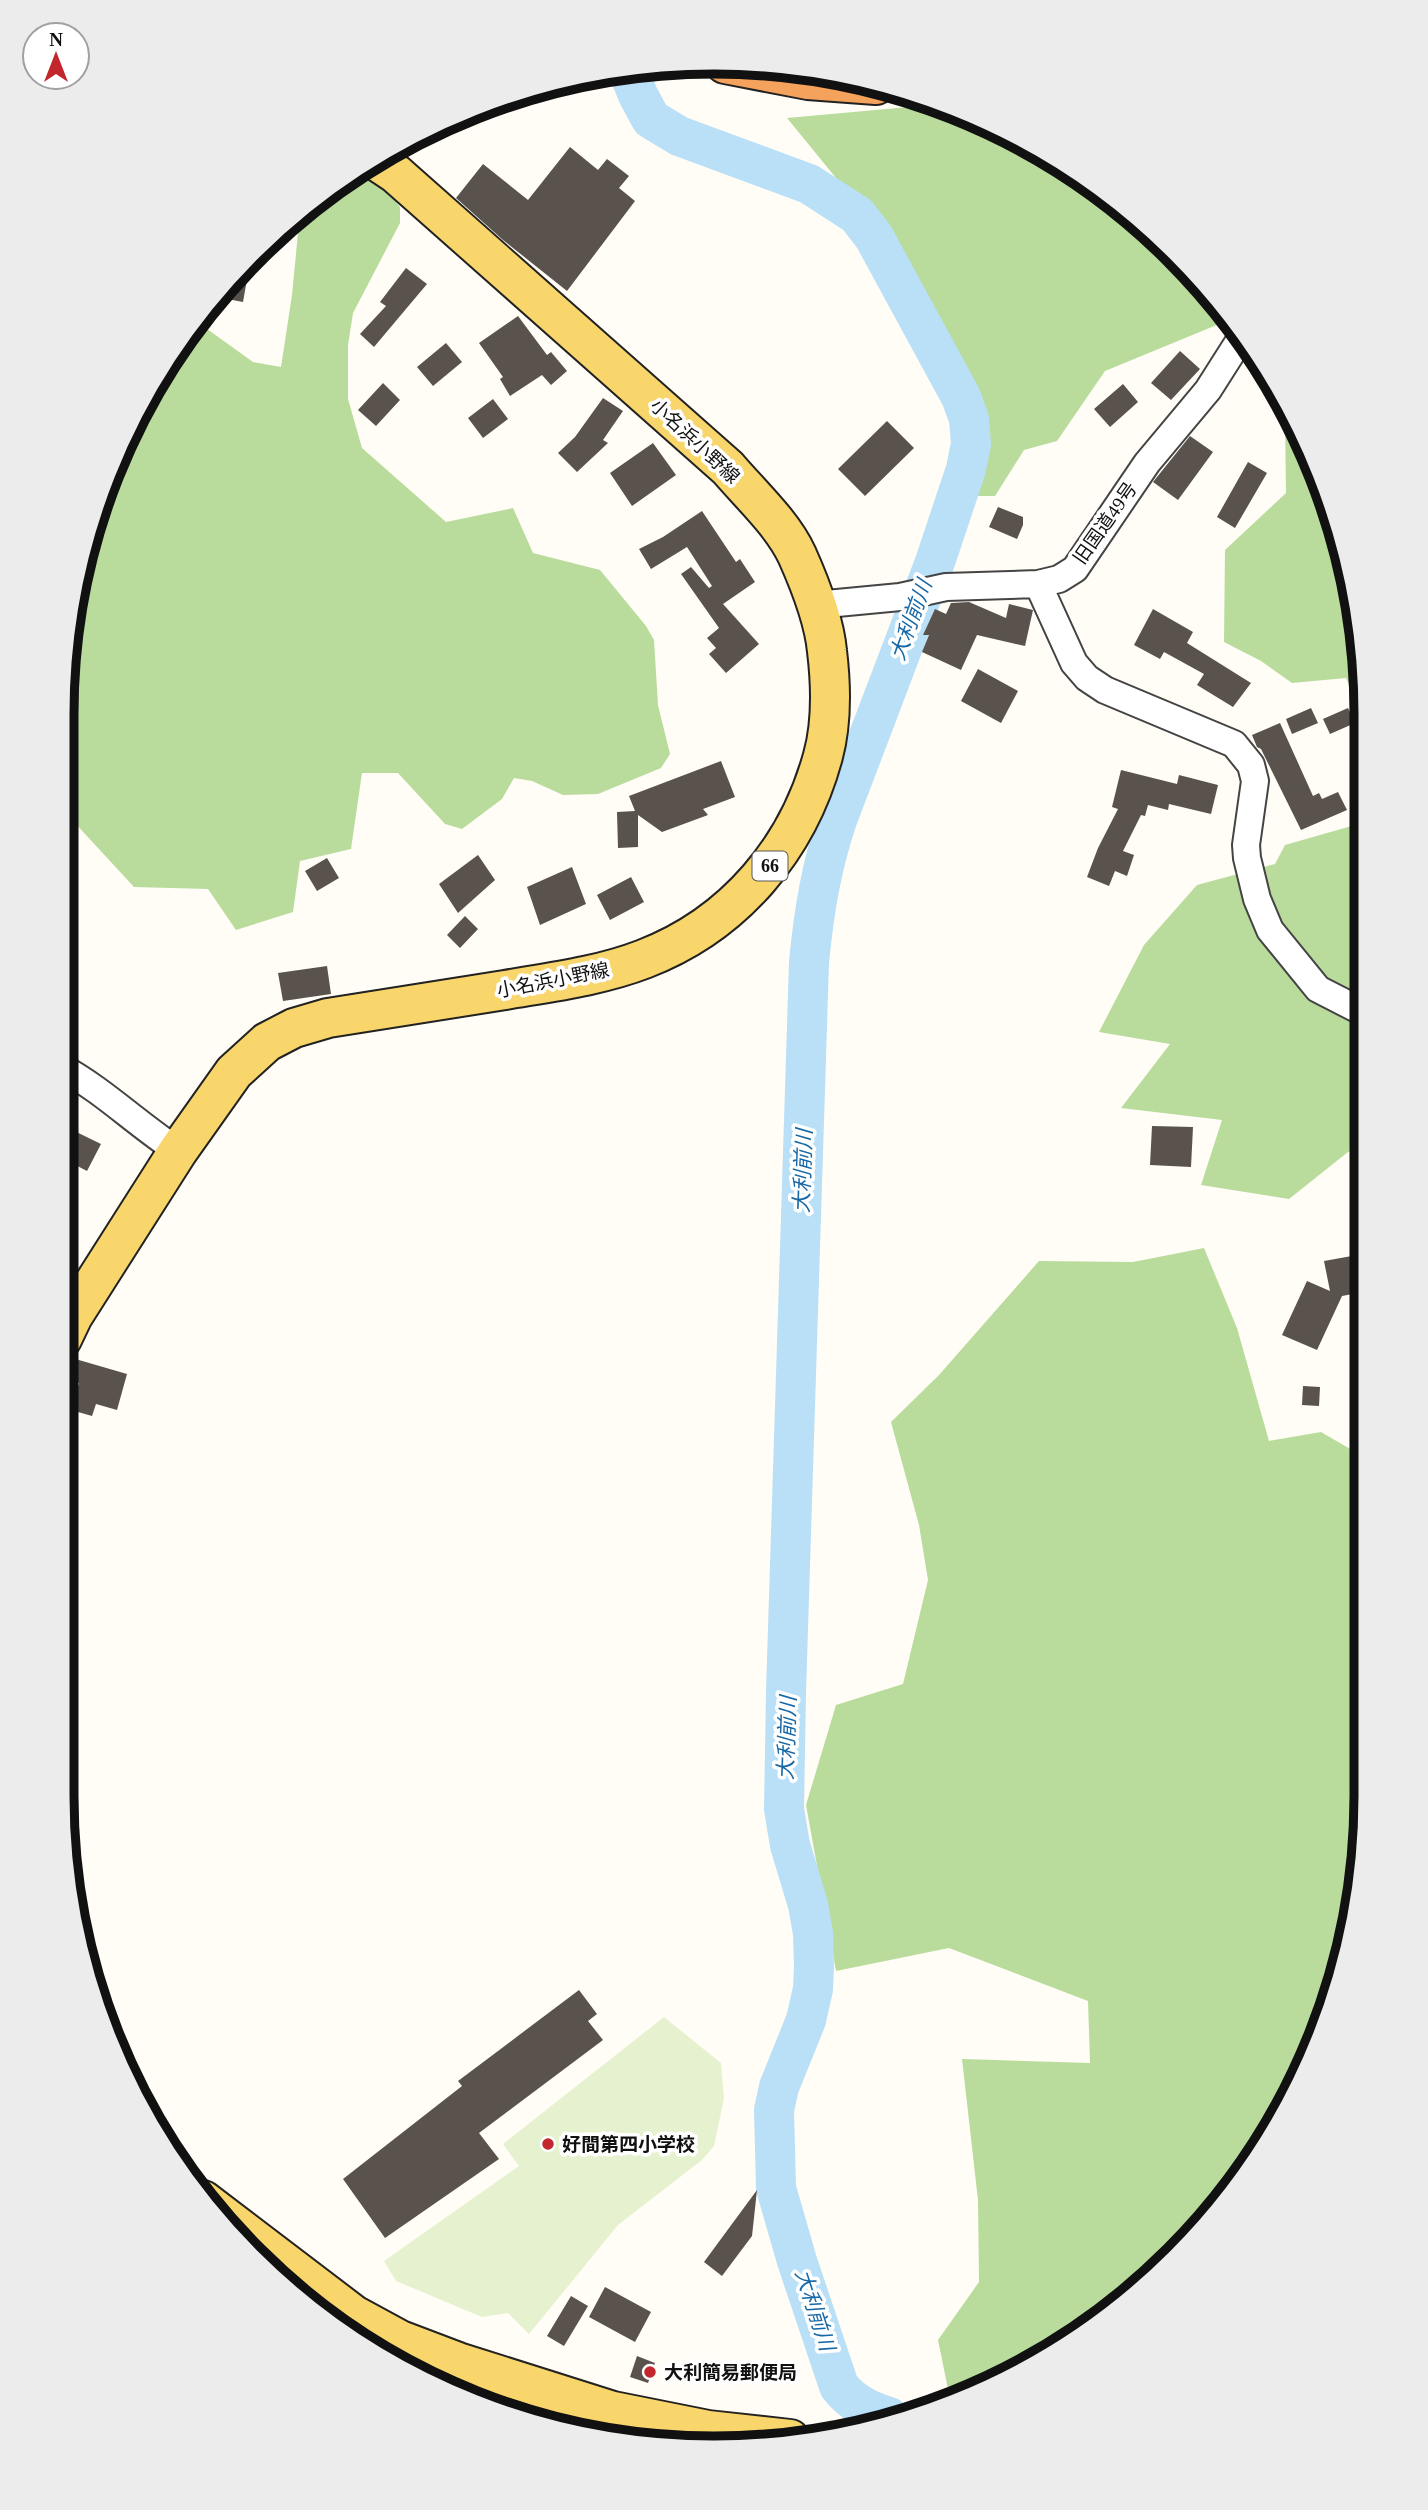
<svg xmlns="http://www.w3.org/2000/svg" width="1428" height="2510" font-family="'Times New Roman','Noto Sans JP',serif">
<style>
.forest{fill:#b9dc9c}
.pitch{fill:#e6f2cf}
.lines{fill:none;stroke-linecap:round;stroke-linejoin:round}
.river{stroke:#b9e0f7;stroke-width:40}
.building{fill:#5a524d}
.street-casing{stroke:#444;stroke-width:30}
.primary-casing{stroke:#222;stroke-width:42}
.highway-casing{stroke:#222;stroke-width:42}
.street{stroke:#fff;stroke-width:26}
.primary{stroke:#f9d66b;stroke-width:38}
.highway{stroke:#f5a25d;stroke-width:38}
.poi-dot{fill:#c4262e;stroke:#fff;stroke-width:2.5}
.labels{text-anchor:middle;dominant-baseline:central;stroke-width:7;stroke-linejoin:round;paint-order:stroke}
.shield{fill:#fff;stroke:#585858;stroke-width:2}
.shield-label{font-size:18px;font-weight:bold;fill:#111}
.street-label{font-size:19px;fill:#111;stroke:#fff}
.poi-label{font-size:19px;font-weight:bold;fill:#111;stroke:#fff;text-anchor:start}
.water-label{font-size:21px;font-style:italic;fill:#1768a6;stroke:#fff}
.rim{fill:none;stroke:#111;stroke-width:9}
</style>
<rect width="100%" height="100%" fill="#fffdf5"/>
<path class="forest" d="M 942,104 L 1041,149 L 1175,252 L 1228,316 L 1224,322 L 1105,371 L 1057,441 L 1024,450 L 995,496 L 978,496 L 978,445 L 956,361 L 894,249 L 787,118 Z
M 367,165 L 400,207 L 400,223 L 353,313 L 348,345 L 348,399 L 362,448 L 446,522 L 513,508 L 533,553 L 600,570 L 646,626 L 654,640 L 658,705 L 670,754 L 661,768 L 598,794 L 563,795 L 532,781 L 514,778 L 502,799 L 462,829 L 445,824 L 398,773 L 362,773 L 351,849 L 300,861 L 293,912 L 236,930 L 208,889 L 134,887 L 62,809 L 63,672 L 96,505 L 149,387 L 196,321 L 253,362 L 281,367 L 292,295 L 300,212 L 317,196 Z
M 1287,412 L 1332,504 L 1361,629 L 1362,714 L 1346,678 L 1292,683 L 1261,661 L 1224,642 L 1225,550 L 1286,493 L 1285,419 Z
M 1362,823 L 1363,1147 L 1348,1152 L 1289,1199 L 1201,1185 L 1222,1120 L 1121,1108 L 1170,1044 L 1099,1032 L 1144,945 L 1197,885 L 1275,864 L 1285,845 Z
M 1204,1248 L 1237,1328 L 1269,1441 L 1321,1432 L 1364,1457 L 1365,1838 L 1344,1965 L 1279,2123 L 1144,2287 L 965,2398 L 949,2394 L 938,2340 L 979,2282 L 978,2200 L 962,2059 L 1090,2063 L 1088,2001 L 949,1948 L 836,1971 L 806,1805 L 836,1705 L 903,1684 L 928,1580 L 919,1525 L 891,1422 L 939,1375 L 1039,1261 L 1133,1262 Z"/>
<path class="pitch" d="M 664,2017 L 721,2063 L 724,2098 L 714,2146 L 702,2160 L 618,2225 L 529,2334 L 508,2313 L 482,2317 L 396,2281 L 384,2261 L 519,2166 L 503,2144 Z"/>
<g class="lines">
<path class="river" d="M 628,70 L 638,95 L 651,119 L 679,136 L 809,184 L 857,215 L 874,237 L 961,397 L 969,419 L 971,444 L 966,469 L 935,562 L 837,820 C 821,868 814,911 809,962 L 786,1692 L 784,1809 L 790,1845 L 808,1905 L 813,1933 L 814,1966 L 813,1989 L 806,2020 L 779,2087 L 774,2110 L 776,2188 L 797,2261 L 839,2386 C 852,2403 869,2411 889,2417"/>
</g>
<path class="building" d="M 570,147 L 598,170 L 607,159 L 629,176 L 619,188 L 635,201 L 567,291 L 503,240 L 456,198 L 483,164 L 528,200 Z
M 251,257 L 243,302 L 222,298 L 224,282 Z
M 406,268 L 427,284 L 374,347 L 360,334 L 386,306 L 380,302 Z
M 518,316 L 547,355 L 551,352 L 567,371 L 551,385 L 542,375 L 510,396 L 500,379 L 503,377 L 479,343 Z
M 446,343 L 462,362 L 433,386 L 417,367 Z
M 1180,351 L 1200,369 L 1171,400 L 1151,383 Z
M 383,383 L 400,400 L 376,426 L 358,410 Z
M 1123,384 L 1138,402 L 1110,427 L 1094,409 Z
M 603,398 L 623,411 L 603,440 L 608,443 L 577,472 L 558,453 L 575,437 Z
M 493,399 L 508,419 L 483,438 L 468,418 Z
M 887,421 L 914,448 L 865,496 L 838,469 Z
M 1190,436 L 1213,452 L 1178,500 L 1153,482 Z
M 653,443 L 676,475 L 632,506 L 610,473 Z
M 1248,462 L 1267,473 L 1235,528 L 1217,517 Z
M 998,507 L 1023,517 L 1023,525 L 1017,539 L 989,527 Z
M 702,511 L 736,562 L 740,559 L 755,582 L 723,604 L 759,644 L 726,673 L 709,654 L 716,648 L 707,638 L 719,628 L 681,574 L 691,567 L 709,588 L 712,586 L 687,547 L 651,569 L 639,549 L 663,537 Z
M 969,602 L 1006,618 L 1009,604 L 1033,610 L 1025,646 L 977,635 L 961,670 L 922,652 L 929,635 L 923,635 L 935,609 L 946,614 L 951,603 Z
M 1153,609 L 1193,632 L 1187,643 L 1251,683 L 1233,707 L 1197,685 L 1204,674 L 1164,652 L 1160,659 L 1134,645 Z
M 978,669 L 1018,691 L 1001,723 L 961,701 Z
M 1311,708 L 1318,723 L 1292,734 L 1286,719 Z
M 1348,708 L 1355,723 L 1330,734 L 1323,719 Z
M 1280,723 L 1313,796 L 1319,793 L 1322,799 L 1338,792 L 1347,810 L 1301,830 L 1261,749 L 1257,747 L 1252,735 Z
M 721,761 L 735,797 L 703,809 L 708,815 L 662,832 L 638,815 L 638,847 L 618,848 L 617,812 L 635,811 L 629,796 Z
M 1121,770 L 1177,784 L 1179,775 L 1218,785 L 1211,814 L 1169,804 L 1168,810 L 1148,805 L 1145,816 L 1141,815 L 1123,851 L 1134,855 L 1127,876 L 1115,871 L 1109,886 L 1087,877 L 1098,848 L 1118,809 L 1112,807 Z
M 478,855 L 495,880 L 458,913 L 439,884 Z
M 327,858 L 339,878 L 317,891 L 305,871 Z
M 572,867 L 586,904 L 540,925 L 527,887 Z
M 631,877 L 644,902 L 610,920 L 597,895 Z
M 465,916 L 478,929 L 460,948 L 447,935 Z
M 327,966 L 331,994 L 283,1001 L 278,973 Z
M 62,1125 L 101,1144 L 87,1171 L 62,1158 Z
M 1152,1126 L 1193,1127 L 1191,1167 L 1150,1165 Z
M 1363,1254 L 1363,1292 L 1342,1296 L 1317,1350 L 1282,1335 L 1307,1281 L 1330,1291 L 1324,1261 Z
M 72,1358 L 127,1374 L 117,1410 L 96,1404 L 92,1416 L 71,1410 L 79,1383 L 65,1379 Z
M 1303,1386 L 1320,1387 L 1319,1406 L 1302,1405 Z
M 579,1990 L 597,2014 L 588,2021 L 603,2040 L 479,2133 L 499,2159 L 385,2238 L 343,2179 L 462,2086 L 458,2081 Z
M 757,2190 L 752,2236 L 722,2276 L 704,2262 Z
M 605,2287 L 651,2312 L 635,2342 L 589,2317 Z
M 571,2296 L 588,2306 L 564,2346 L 547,2336 Z
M 637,2356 L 655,2363 L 648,2383 L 630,2377 Z"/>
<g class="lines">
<g class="street-casing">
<path id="street" d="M 1038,584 L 1074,663 L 1087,678 L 1105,690 L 1234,744 L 1251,765 L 1255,781 L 1246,845 L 1247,858 L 1257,899 L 1270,930 L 1318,989 L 1363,1012
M 816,605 L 900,597 L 946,587 L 1038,584 L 1059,579 L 1075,569 L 1147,463 L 1208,390 L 1243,335
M 62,1068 C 104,1091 138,1125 178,1151"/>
</g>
<g class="primary-casing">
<path id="primary" d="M 62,1339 L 73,1316 L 178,1151 L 234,1072 L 267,1042 L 294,1028 L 328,1018 C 387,1009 446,999 505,990 C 552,982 600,976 644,959 C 735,924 798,848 823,756 C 832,723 831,684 827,651 C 824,619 810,584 797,555 C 782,523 751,495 728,468 L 396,174 L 375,160
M 203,2200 L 354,2315 L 400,2340 L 458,2362 L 613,2411 L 708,2430 L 790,2439"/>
</g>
<g class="highway-casing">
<path id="highway" d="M 725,64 L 808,80 L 876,85"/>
</g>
<use href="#street" class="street"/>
<use href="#primary" class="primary"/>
<use href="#highway" class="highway"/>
</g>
<g class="poi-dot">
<circle cx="548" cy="2144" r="7"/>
<circle cx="650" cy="2372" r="7"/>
</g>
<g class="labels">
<rect class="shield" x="752.5" y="851.5" width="35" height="29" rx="5"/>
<g class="shield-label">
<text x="770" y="866">66</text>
</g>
<g class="street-label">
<text transform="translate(695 441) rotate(43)">小名浜小野線</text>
<text transform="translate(1105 523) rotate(-55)">旧国道49号</text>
<text transform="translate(553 980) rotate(-11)">小名浜小野線</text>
</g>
<g class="poi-label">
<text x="562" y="2144">好間第四小学校</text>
<text x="664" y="2372">大利簡易郵便局</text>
</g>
<g class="water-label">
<text transform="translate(911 620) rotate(-70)">大利前川</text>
<text transform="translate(803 1171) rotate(-88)">大利前川</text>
<text transform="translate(787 1738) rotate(-88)">大利前川</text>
<text transform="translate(815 2310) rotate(72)">大利前川</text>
</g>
</g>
<path d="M0 0H1428V2510H0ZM714 74H714A640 640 0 0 1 1354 714V1796A640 640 0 0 1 714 2436H714A640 640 0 0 1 74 1796V714A640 640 0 0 1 714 74Z" fill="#ececec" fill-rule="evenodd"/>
<path class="rim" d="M714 74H714A640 640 0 0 1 1354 714V1796A640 640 0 0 1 714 2436H714A640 640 0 0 1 74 1796V714A640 640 0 0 1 714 74Z"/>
<g transform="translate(56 56)"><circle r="33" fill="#ffffff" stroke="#a0a0a0" stroke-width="2"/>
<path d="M0-5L12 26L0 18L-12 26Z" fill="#c4262e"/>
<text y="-10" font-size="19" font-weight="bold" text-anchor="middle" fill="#111111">N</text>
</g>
</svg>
